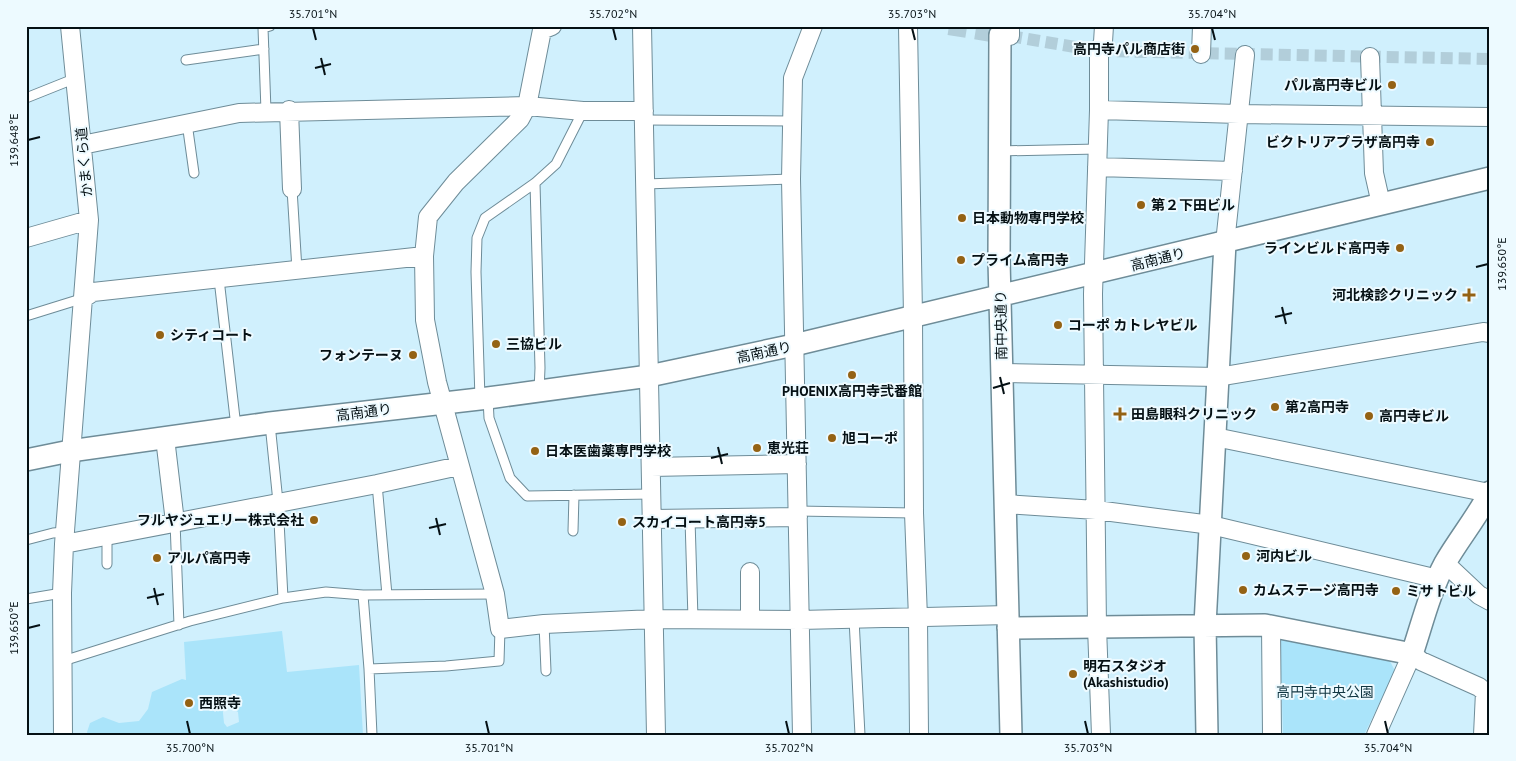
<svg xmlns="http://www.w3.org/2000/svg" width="1516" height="761" font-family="'PT Sans','Noto Sans JP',sans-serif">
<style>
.green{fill:#aae4fa;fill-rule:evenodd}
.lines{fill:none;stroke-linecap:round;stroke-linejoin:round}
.pedestrian-tunnel{stroke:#b2ceda;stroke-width:12;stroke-dasharray:12 6;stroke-linecap:butt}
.minor-tunnel{stroke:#b2ceda;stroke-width:18;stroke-dasharray:18 9;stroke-linecap:butt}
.service-casing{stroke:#6e8c98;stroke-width:11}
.minor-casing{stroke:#6e8c98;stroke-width:20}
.tertiary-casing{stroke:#6e8c98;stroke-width:24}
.service{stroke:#fff;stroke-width:9}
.minor{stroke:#fff;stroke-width:18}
.tertiary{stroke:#fff;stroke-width:21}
.ticks{fill:none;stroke:#051014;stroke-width:2}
.poi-dot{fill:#946214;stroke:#edfaff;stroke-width:2}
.labels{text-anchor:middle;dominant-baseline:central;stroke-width:4;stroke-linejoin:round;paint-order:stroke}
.poi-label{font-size:14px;font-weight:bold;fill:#051014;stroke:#edfaff;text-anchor:start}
.street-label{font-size:14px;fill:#051014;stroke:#edfaff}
.park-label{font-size:14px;fill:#113642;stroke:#edfaff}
.neatline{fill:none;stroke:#051014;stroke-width:2}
.ticks-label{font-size:12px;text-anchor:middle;fill:#051014}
</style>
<rect width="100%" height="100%" fill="#d0f0fd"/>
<path class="green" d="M 282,631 L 287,672 L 359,665 L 363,735 L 88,735 L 87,732 L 90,723 L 103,717 L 119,723 L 139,721 L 148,709 L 152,692 L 182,679 L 186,680 L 184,642 ZM 222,703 L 238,712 L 239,722 L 227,727 L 224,723 Z
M 1280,639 L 1390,661 L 1395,671 L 1364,735 L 1283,735 Z"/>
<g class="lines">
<path class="pedestrian-tunnel" d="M 1010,36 L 1099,51 L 1490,59"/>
<path class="minor-tunnel" d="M 949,26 L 1010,36"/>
<g class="service-casing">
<path id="service" d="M 186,60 L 264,49
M 26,98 L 76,78
M 266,111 L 263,28 L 270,26
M 644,120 L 791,121
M 187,123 L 194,173
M 999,151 L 1098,149
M 535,183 L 540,368 L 539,391
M 645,184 L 791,179
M 292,189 L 297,270
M 219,279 L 236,427
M 26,316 L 84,298
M 480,399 L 476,272 L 477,238 L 485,218 L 535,183 L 556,164 L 583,111
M 488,399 L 489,418 L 510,478 L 527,496 L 652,494
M 270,424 L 278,502 L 283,598
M 377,484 L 387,595
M 797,511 L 914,513
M 690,519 L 693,619
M 175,522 L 179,625
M 573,531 L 574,495
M 26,540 L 53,533 L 65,532
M 107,564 L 107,535
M 363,595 L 369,669 L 372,735
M 26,599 L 62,593
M 854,619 L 860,735
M 544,624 L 546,671
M 63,661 L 190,621 L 283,598 L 326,592 L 363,595 L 495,594
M 369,669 L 446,666 L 499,661 L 500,629"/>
</g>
<g class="minor-casing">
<path id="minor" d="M 552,26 L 542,30 L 527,106 L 520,119 L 456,182 L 428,217 L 424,256 L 425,320 L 437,382 L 495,594 L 500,629 L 544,624 L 654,619 L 800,620 L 1008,615
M 642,26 L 656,735
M 908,26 L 913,316 L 914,513 L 918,618 L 919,735
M 1010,36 L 1010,26
M 1201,54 L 1202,26
M 1370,57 L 1374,173 L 1381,204
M 289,110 L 292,189
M 1099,110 L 1239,114 L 1490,117
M 82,145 L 239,113 L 527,106 L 583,111 L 644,111
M 1097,167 L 1233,171
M 26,238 L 89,220
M 1225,243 L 1245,55
M 84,298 L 93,292 L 424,256
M 1002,373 L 1218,377 L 1483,332 L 1490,333
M 1215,437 L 1489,493
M 165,438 L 175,522
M 651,467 L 797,464
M 1005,504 L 1096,510 L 1211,525 L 1438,579
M 652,519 L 798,517
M 64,544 L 377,484 L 459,466
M 1445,563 L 1479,595 L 1490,601
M 750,572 L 750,619
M 1271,626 L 1272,735
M 63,735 L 62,593 L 64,544 L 89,220 L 70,26
M 802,735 L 791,179 L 793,78 L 813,26
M 1101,735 L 1097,627 L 1093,294 L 1099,110 L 1099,51 L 1103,42 L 1104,26
M 1376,735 L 1412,654 L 1421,661 L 1479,687 L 1485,692 L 1483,735"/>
</g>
<g class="tertiary-casing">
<path id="tertiary" d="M 1000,35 L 999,260 L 1011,735
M 26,460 L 70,451 L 270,423 L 488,398 L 649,376 L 794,345 L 1490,178
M 1008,628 L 1265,625 L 1412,654 C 1422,624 1430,591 1445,563 C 1459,539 1477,517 1490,492
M 1207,735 L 1205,625 L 1225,243"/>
</g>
<use href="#service" class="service"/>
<use href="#minor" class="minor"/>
<use href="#tertiary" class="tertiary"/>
</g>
<path class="ticks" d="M 313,28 L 316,40M 613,28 L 616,40M 912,28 L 915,40M 1212,28 L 1215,40M 321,58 L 325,75M 315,68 L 331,64M 28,140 L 40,137M 1476,267 L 1488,264M 1282,307 L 1286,324M 1275,317 L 1292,313M 1000,377 L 1004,394M 993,388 L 1010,383M 718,447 L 722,464M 711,458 L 728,454M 436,518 L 440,535M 429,528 L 446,524M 154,588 L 158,605M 147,598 L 164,594M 28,628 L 40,625M 187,721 L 190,734M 486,721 L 489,734M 786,721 L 789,734M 1085,721 L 1088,734M 1385,721 L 1388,734"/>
<g class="poi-dot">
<circle cx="1195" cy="49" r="5"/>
<circle cx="1392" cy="85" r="5"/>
<circle cx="1430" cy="142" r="5"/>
<circle cx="1141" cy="205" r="5"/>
<circle cx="962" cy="218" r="5"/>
<circle cx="1400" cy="248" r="5"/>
<circle cx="961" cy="260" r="5"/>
<path d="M1466.5 287.5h5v5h5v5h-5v5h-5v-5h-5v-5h5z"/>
<circle cx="1058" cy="325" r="5"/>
<circle cx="160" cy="335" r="5"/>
<circle cx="496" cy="344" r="5"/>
<circle cx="413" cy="355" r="5"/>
<circle cx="852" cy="375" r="5"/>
<circle cx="1275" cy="407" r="5"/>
<path d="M1117.5 406.5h5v5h5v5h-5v5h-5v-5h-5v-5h5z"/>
<circle cx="1369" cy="416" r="5"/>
<circle cx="832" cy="438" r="5"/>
<circle cx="757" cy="448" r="5"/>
<circle cx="535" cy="451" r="5"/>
<circle cx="314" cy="520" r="5"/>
<circle cx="622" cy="522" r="5"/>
<circle cx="1246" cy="556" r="5"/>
<circle cx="157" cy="558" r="5"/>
<circle cx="1243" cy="590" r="5"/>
<circle cx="1396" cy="591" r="5"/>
<circle cx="1073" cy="674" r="5"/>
<circle cx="189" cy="703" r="5"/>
</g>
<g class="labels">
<g class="poi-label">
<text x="1185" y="49" text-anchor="end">高円寺パル商店街</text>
<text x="1382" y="85" text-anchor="end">パル高円寺ビル</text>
<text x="1420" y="142" text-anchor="end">ビクトリアプラザ高円寺</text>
<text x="1151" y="205">第２下田ビル</text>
<text x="972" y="218">日本動物専門学校</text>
<text x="1390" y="248" text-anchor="end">ラインビルド高円寺</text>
<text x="971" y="260">プライム高円寺</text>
<text x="1458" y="295" text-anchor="end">河北検診クリニック</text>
<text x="1068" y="325">コーポ カトレヤビル</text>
<text x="170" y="335">シティコート</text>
<text x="506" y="344">三協ビル</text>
<text x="403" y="355" text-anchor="end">フォンテーヌ</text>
<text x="852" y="391" text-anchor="middle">PHOENIX高円寺弐番館</text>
<text x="1285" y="407">第2高円寺</text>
<text x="1131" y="414">田島眼科クリニック</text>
<text x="1379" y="416">高円寺ビル</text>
<text x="842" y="438">旭コーポ</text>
<text x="767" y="448">恵光荘</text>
<text x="545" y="451">日本医歯薬専門学校</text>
<text x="304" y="520" text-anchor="end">フルヤジュエリー株式会社</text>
<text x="632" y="522">スカイコート高円寺5</text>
<text x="1256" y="556">河内ビル</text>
<text x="167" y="558">アルパ高円寺</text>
<text x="1253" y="590">カムステージ高円寺</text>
<text x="1406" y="591">ミサトビル</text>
<text x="1083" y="666">明石スタジオ<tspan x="1083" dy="16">(Akashistudio)</tspan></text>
<text x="199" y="703">西照寺</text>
</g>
<g class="street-label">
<text transform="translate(84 162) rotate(-95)">かまくら道</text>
<text transform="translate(1158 259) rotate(-14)">高南通り</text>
<text transform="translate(1001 325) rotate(-91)">南中央通り</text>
<text transform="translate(764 352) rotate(-12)">高南通り</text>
<text transform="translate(364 412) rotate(-7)">高南通り</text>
</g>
<g class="park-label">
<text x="1325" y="692">高円寺中央公園</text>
</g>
</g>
<rect width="1516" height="761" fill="none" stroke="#edfaff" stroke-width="55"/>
<rect x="28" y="28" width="1460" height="706" class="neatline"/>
<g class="ticks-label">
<text x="313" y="18">35.701°N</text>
<text x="613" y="18">35.702°N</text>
<text x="912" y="18">35.703°N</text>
<text x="1212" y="18">35.704°N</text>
<text transform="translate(14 140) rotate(-90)" y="4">139.648°E</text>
<text transform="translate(1502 264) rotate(-90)" y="4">139.650°E</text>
<text transform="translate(14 628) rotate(-90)" y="4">139.650°E</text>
<text x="190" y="752">35.700°N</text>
<text x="489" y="752">35.701°N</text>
<text x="789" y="752">35.702°N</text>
<text x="1088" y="752">35.703°N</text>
<text x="1388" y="752">35.704°N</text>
</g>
</svg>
